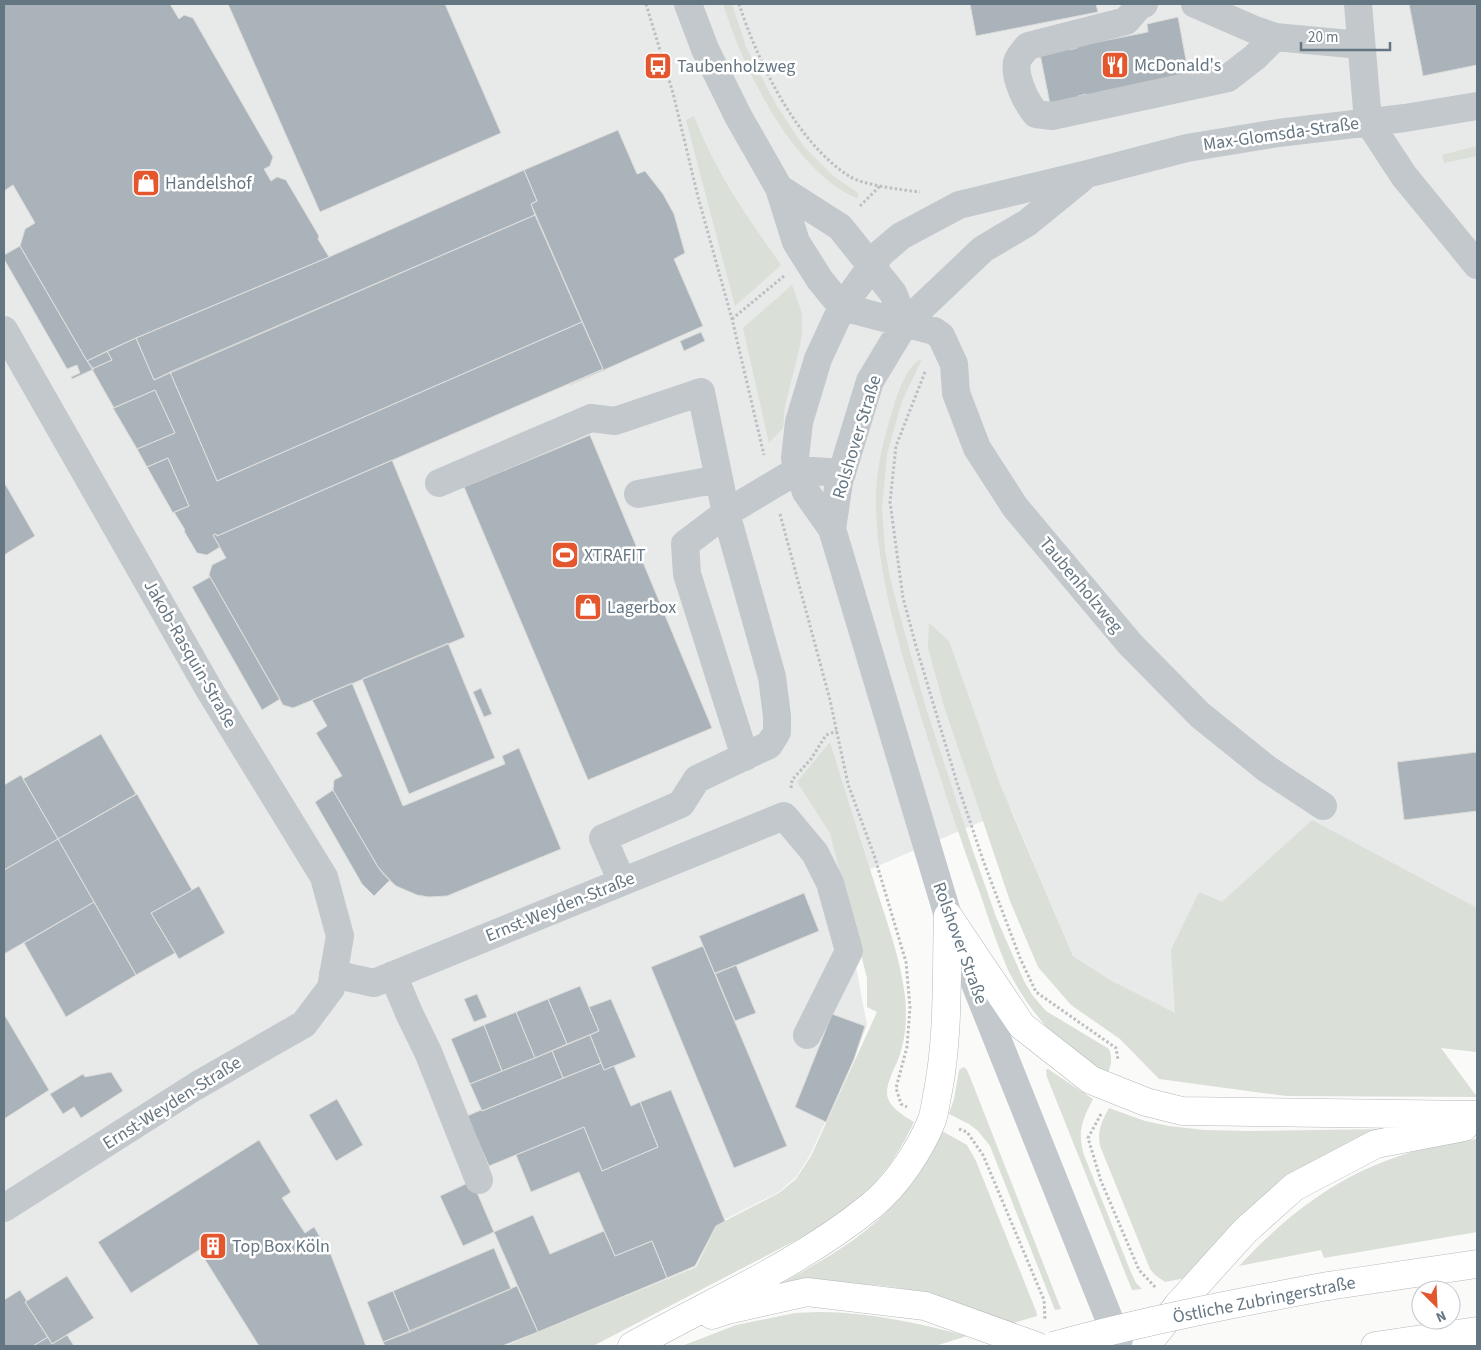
<svg xmlns="http://www.w3.org/2000/svg" width="1481" height="1350" font-family="'Source Sans 3',sans-serif">
<style>
.built{fill:#e8e9e9}
.green{fill:#dadfd7}
.building{fill:#aab3b9;stroke:#dcdcda}
.lines{fill:none;stroke-linecap:round;stroke-linejoin:round}
.highway-casing{stroke:#b4b9bd;stroke-width:29}
.path{stroke:#bbbfc2;stroke-width:3;stroke-dasharray:2.5 2.5;stroke-linecap:butt}
.minor{stroke:#c3c8cc;stroke-width:28}
.highway{stroke:#fff;stroke-width:28}
.highway-bridge-casing{stroke:#b4b9bd;stroke-width:29;stroke-linecap:butt}
.highway-bridge{stroke:#fff;stroke-width:28}
.labels{text-anchor:middle;dominant-baseline:central;stroke-width:5;stroke-linejoin:round;paint-order:stroke}
.poi-label{font-size:18px;fill:#657683;stroke:#fff;text-anchor:start}
.street-label{font-size:18px;fill:#657683;stroke:#fff}
</style>
<rect width="100%" height="100%" fill="#fafaf8"/>
<path class="built" d="M 4,4 L 1477,4 L 1477,1052 L 1175,1014 L 1110,980 L 1073,956 L 1011,809 L 840,882 L 867,1025 L 852,1064 L 810,1155 L 797,1176 L 779,1192 L 716,1224 L 695,1266 L 502,1346 L 4,1346 Z"/>
<path class="green" d="M 723,4 L 732,4 L 746,47 L 758,71 L 777,106 L 804,147 L 832,175 L 858,193 L 858,199 C 792,170 744,70 723,4 Z
M 694,116 C 715,172 747,217 781,265 L 735,306 L 686,120 Z
M 1477,146 L 1477,156 L 1444,163 L 1442,155 Z
M 792,285 L 802,313 L 802,331 L 800,346 L 785,406 L 783,428 L 769,443 L 743,328 Z
M 922,359 L 902,401 L 887,454 L 882,508 L 885,550 L 890,578 L 903,627 L 926,708 L 973,851 L 996,917 L 1024,981 L 1033,996 L 1046,1011 L 1109,1049 C 1113,1059 1111,1066 1107,1075 C 1094,1066 1080,1058 1068,1048 C 1044,1028 1022,998 1008,970 C 998,947 990,923 982,899 C 964,850 948,802 932,752 C 908,672 878,590 876,506 C 875,471 884,437 894,405 C 898,391 909,363 922,359 Z
M 929,623 L 949,641 L 999,782 L 1073,956 L 1110,980 L 1175,1013 L 1171,950 L 1199,892 L 1222,902 L 1312,820 L 1477,908 L 1477,1052 L 1441,1048 L 1477,1097 L 1286,1096 L 1159,1079 L 1120,1039 L 1071,1005 L 1038,967 L 1010,901 L 944,706 L 928,648 Z
M 830,742 C 845,792 861,841 877,891 C 888,925 901,961 905,997 C 907,1017 906,1038 899,1057 C 895,1068 887,1081 887,1093 C 887,1106 904,1116 914,1122 L 905,1140 L 891,1163 L 874,1184 L 848,1209 L 806,1235 L 593,1346 L 505,1346 L 696,1267 L 717,1225 L 779,1193 L 796,1179 L 811,1156 L 877,1012 L 867,1007 L 867,978 L 830,833 L 797,782 Z
M 964,1067 L 967,1070 L 970,1077 L 1061,1309 L 1055,1310 L 990,1146 L 978,1131 L 969,1124 L 949,1114 L 954,1099 L 959,1071 L 960,1069 Z
M 1048,1069 L 1093,1099 C 1082,1121 1077,1131 1084,1155 L 1130,1270 L 1136,1283 L 1142,1289 L 1132,1290 L 1047,1077 L 1046,1070 Z
M 1109,1108 L 1145,1121 L 1169,1126 L 1204,1130 L 1247,1131 L 1384,1129 L 1191,1277 L 1165,1282 L 1155,1275 L 1150,1269 L 1100,1146 C 1097,1130 1102,1121 1109,1108 Z
M 942,1131 L 967,1145 L 976,1161 L 1036,1311 L 1037,1316 L 1013,1323 L 937,1298 L 899,1288 L 876,1285 L 818,1283 L 778,1285 C 856,1243 902,1214 942,1131 Z
M 1477,1139 L 1477,1232 L 1324,1258 L 1321,1250 L 1239,1266 C 1308,1192 1376,1151 1477,1139 Z
M 819,1312 C 870,1312 918,1323 967,1336 L 935,1346 L 682,1346 L 736,1325 L 795,1313 Z"/>
<path class="building" d="M 4,4 L 170,4 L 179,19 L 184,15 L 193,18 L 273,157 L 270,166 L 264,169 L 271,181 L 277,177 L 286,180 L 319,236 L 318,239 L 329,257 L 136,338 L 87,361 L 20,246 L 25,229 L 35,223 L 13,185 L 4,191 Z
M 228,4 L 445,4 L 501,133 L 320,212 Z
M 970,4 L 1096,4 L 1098,12 L 976,36 Z
M 1409,4 L 1477,4 L 1477,65 L 1423,76 Z
M 1178,17 L 1189,76 L 1087,96 L 1086,94 L 1078,96 L 1078,98 L 1050,104 L 1040,54 L 1068,48 L 1069,50 L 1077,48 L 1077,46 L 1148,32 L 1147,24 Z
M 618,130 L 637,174 L 645,171 L 663,194 L 674,214 L 685,253 L 674,259 L 703,326 L 570,385 L 603,369 L 531,204 L 537,201 L 524,170 Z
M 524,170 L 537,201 L 531,204 L 535,215 L 154,380 L 136,338 L 329,257 Z
M 535,215 L 582,322 L 217,481 L 170,372 Z
M 20,246 L 87,361 L 94,369 L 72,379 L 71,377 L 80,373 L 77,365 L 67,369 L 4,259 L 4,255 Z
M 582,322 L 603,369 L 217,536 L 216,534 L 213,535 L 220,547 L 207,555 L 197,553 L 184,531 L 185,530 L 174,512 L 189,506 L 168,458 L 147,467 L 137,449 L 175,433 L 155,390 L 114,408 L 92,369 L 112,360 L 107,351 L 136,338 L 154,380 L 170,372 L 217,481 Z
M 701,332 L 705,341 L 684,351 L 680,341 Z
M 107,351 L 112,360 L 92,369 L 87,361 Z
M 155,390 L 175,433 L 137,449 L 113,408 Z
M 590,435 L 712,728 L 588,780 L 464,487 Z
M 168,458 L 189,506 L 173,513 L 147,467 Z
M 392,460 L 465,637 L 293,708 L 283,705 L 209,575 L 212,565 L 226,558 L 213,535 L 216,534 L 217,536 Z
M 4,482 L 35,536 L 4,555 Z
M 210,577 L 280,699 L 262,710 L 192,587 Z
M 448,643 L 495,758 L 409,794 L 362,679 Z
M 352,683 L 403,806 L 505,764 L 502,756 L 519,748 L 561,849 L 447,896 L 429,897 L 417,895 L 396,886 L 383,874 L 378,867 L 333,790 L 334,780 L 342,776 L 316,733 L 327,726 L 312,700 Z
M 481,688 L 492,714 L 484,717 L 473,692 Z
M 101,734 L 136,794 L 58,839 L 23,779 Z
M 1477,752 L 1477,811 L 1404,820 L 1397,762 Z
M 21,775 L 58,839 L 4,870 L 4,785 Z
M 333,790 L 378,867 L 390,880 L 374,896 L 362,884 L 315,802 Z
M 137,794 L 192,890 L 151,913 L 175,953 L 136,975 L 58,839 Z
M 58,839 L 94,902 L 4,954 L 4,870 Z
M 199,886 L 225,933 L 179,959 L 151,913 Z
M 804,893 L 819,931 L 715,974 L 699,936 Z
M 94,902 L 136,975 L 66,1017 L 24,943 Z
M 703,946 L 787,1146 L 734,1168 L 651,967 Z
M 736,965 L 756,1013 L 735,1021 L 715,973 Z
M 580,986 L 599,1031 L 567,1044 L 548,999 Z
M 477,994 L 487,1017 L 474,1022 L 464,999 Z
M 548,999 L 567,1044 L 535,1058 L 516,1012 Z
M 611,999 L 636,1057 L 604,1070 L 590,1035 L 599,1031 L 589,1007 Z
M 516,1012 L 535,1058 L 502,1071 L 484,1025 Z
M 4,1014 L 49,1090 L 4,1119 Z
M 832,1014 L 865,1026 L 854,1059 L 826,1122 L 795,1107 Z
M 484,1025 L 502,1071 L 470,1084 L 451,1039 Z
M 590,1035 L 601,1063 L 563,1078 L 552,1051 Z
M 552,1051 L 563,1078 L 482,1111 L 470,1084 Z
M 601,1063 L 604,1070 L 614,1066 L 631,1106 L 640,1102 L 658,1147 L 602,1171 L 584,1127 L 489,1166 L 467,1116 L 481,1110 L 482,1111 Z
M 111,1072 L 123,1091 L 81,1118 L 74,1107 L 63,1114 L 50,1094 L 83,1074 L 85,1077 Z
M 671,1090 L 725,1221 L 716,1226 L 695,1266 L 667,1278 L 652,1241 L 615,1256 L 579,1172 L 531,1192 L 516,1155 L 584,1127 L 602,1171 L 658,1147 L 640,1102 Z
M 337,1099 L 363,1145 L 336,1161 L 309,1115 Z
M 259,1140 L 291,1192 L 282,1198 L 305,1233 L 314,1227 L 331,1255 L 366,1346 L 259,1346 L 199,1250 L 131,1293 L 98,1242 Z
M 472,1181 L 494,1232 L 463,1246 L 440,1196 Z
M 533,1215 L 550,1254 L 604,1231 L 615,1256 L 652,1241 L 667,1278 L 538,1332 L 494,1232 Z
M 494,1248 L 511,1289 L 410,1332 L 393,1291 Z
M 67,1276 L 94,1318 L 52,1344 L 25,1302 Z
M 517,1286 L 538,1332 L 502,1346 L 385,1346 L 383,1342 Z
M 20,1290 L 27,1301 L 25,1302 L 48,1337 L 33,1346 L 4,1346 L 4,1300 Z
M 393,1291 L 410,1332 L 383,1342 L 367,1302 Z
M 67,1335 L 74,1346 L 33,1346 L 48,1337 L 52,1344 Z"/>
<g class="lines">
<g class="highway-casing">
<path id="highway" d="M 948,916 L 1022,1026 L 1091,1080 L 1146,1102 L 1182,1111 L 1477,1115
M 1328,1286 L 1477,1264
M 712,1315 L 727,1310 L 807,1292 L 925,1306 L 1036,1346
M 632,1346 C 711,1302 800,1264 871,1206 C 896,1186 920,1150 932,1120 C 935,1111 936,1100 938,1091 C 949,1034 946,974 948,916
M 1146,1346 L 1178,1305 L 1245,1231 L 1294,1187 L 1376,1144 L 1464,1127
M 1375,1346 L 1477,1331"/>
</g>
<path class="path" d="M 646,4 L 673,93 L 698,197 L 732,319 L 764,455
M 739,4 C 758,62 796,142 849,176 C 862,185 903,190 920,192
M 860,206 L 880,186
M 732,319 L 784,276
M 925,372 L 896,446 L 890,502 L 903,598 L 916,646 L 957,783 L 983,860 L 1020,958 L 1036,992 L 1116,1048 L 1118,1060
M 780,514 L 830,700 L 848,784 L 875,858 L 906,962 L 910,1007 L 907,1047 L 896,1088 L 901,1104 L 907,1107
M 791,788 L 792,780 L 811,759 L 826,735 L 837,731
M 1101,1114 L 1088,1138 L 1101,1181 L 1139,1270 L 1156,1288
M 959,1129 L 967,1132 L 983,1155 L 1044,1300 L 1045,1320"/>
<path class="minor" d="M 688,4 L 705,49 L 738,116 L 779,188 L 796,242 L 820,280 L 842,307 L 934,331 L 941,336 L 954,364 L 956,393 L 977,448 L 1015,507 L 1130,644 L 1200,715 L 1267,769 L 1323,806
M 1144,4 L 1139,6 L 1126,21 L 1028,46 C 1025,50 1018,57 1017,62 C 1014,78 1026,102 1036,114 L 1052,116 L 1228,78 L 1255,57 L 1275,37
M 1195,4 L 1255,30 L 1275,37 L 1361,45
M 1358,4 L 1368,121 L 1404,176 L 1477,265
M 779,188 L 840,227 L 893,293 L 905,323
M 4,330 L 210,691 L 324,877 L 340,936 L 331,988 L 304,1024 L 196,1086 L 4,1208
M 439,483 L 591,418 L 615,421 L 701,392 L 726,513 L 772,677 L 777,716 L 777,732 L 769,745 L 697,779 L 681,804 L 603,838 L 622,882
M 638,494 L 719,479
M 832,529 L 839,482 L 870,381 L 905,323 L 983,249 L 1027,223 L 1081,179
M 745,757 L 687,574 L 685,544 L 726,513 L 798,470 L 842,473
M 333,974 L 374,983 L 784,816 L 815,853 L 830,883 L 849,951 L 807,1035
M 393,975 L 409,1013 L 428,1052 L 479,1180
M 1120,1346 L 948,916 L 832,529 L 806,492 L 798,470 L 795,458 L 799,422 L 818,359 L 842,307 L 881,253 L 901,236 L 959,205 L 1087,174 L 1187,148 L 1278,133 L 1405,118 L 1477,106"/>
<use href="#highway" class="highway"/>
<g class="highway-bridge-casing">
<path id="highway-bridge" d="M 1053,1346 C 1143,1321 1236,1303 1328,1286"/>
</g>
<use href="#highway-bridge" class="highway-bridge"/>
</g>
<defs>
<g id="restaurant-square" transform="scale(1.4375)"><rect x="-9" y="-9" width="18" height="18" rx="4" fill="#e4572e" stroke="#fff"/><path d="M-5-6h1v4h1v-4h1v4h1v-4h1v5L-1.5 .5V6h-2V.5L-5-1ZM5-6V6H3V1.5H1.5Q1.5-4 5-6Z" fill="#fff"/></g>
<g id="bus-square" transform="scale(1.4375)"><rect x="-9" y="-9" width="18" height="18" rx="4" fill="#e4572e" stroke="#fff"/><path d="M-5-6H5V4H4V6H2V4H-2V6H-4V4H-5ZM-3.5-4V0h7V-4ZM-3.5 1.2v1.5H-2V1.2ZM2 1.2v1.5H3.5V1.2Z" fill="#fff"/></g>
<g id="shop-square" transform="scale(1.4375)"><rect x="-9" y="-9" width="18" height="18" rx="4" fill="#e4572e" stroke="#fff"/><path d="M-5-2.5h2.3a2.7 3.5 0 0 1 5.4 0H5L5.5 6h-11ZM-1.5-2.5h3a1.5 2.3 0 0 0-3 0Z" fill="#fff"/></g>
<g id="stadium-square" transform="scale(1.4375)"><rect x="-9" y="-9" width="18" height="18" rx="4" fill="#e4572e" stroke="#fff"/><path d="M0-5a6.5 5 0 1 0 0 10a6.5 5 0 1 0 0-10ZM-3.5-1.8h7v3.6h-7Z" fill="#fff"/></g>
<g id="building-square" transform="scale(1.4375)"><rect x="-9" y="-9" width="18" height="18" rx="4" fill="#e4572e" stroke="#fff"/><path d="M-4-6H4V6H1V3H-1V6H-4ZM-2.5-4.3h1.7v1.8h-1.7ZM.8-4.3h1.7v1.8H.8ZM-2.5-1h1.7V.8h-1.7ZM.8-1h1.7V.8H.8Z" fill="#fff"/></g>
</defs>
<g fill-rule="evenodd">
<use href="#restaurant-square" x="1115" y="65"/>
<use href="#bus-square" x="658" y="66"/>
<use href="#shop-square" x="146" y="183"/>
<use href="#stadium-square" x="565" y="555"/>
<use href="#shop-square" x="588" y="607"/>
<use href="#building-square" x="213" y="1246"/>
</g>
<g class="labels">
<g class="poi-label">
<text x="1134" y="65">McDonald's</text>
<text x="677" y="66">Taubenholzweg</text>
<text x="165" y="183">Handelshof</text>
<text x="584" y="555">XTRAFIT</text>
<text x="607" y="607">Lagerbox</text>
<text x="232" y="1246">Top Box Köln</text>
</g>
<g class="street-label">
<text transform="translate(1281 134) rotate(-8)">Max-Glomsda-Straße</text>
<text transform="translate(857 437) rotate(-73)">Rolshover Straße</text>
<text transform="translate(1081 585) rotate(50)">Taubenholzweg</text>
<text transform="translate(190 654) rotate(60)">Jakob-Rasquin-Straße</text>
<text transform="translate(560 907) rotate(-22)">Ernst-Weyden-Straße</text>
<text transform="translate(960 943) rotate(70)">Rolshover Straße</text>
<text transform="translate(172 1103) rotate(-32)">Ernst-Weyden-Straße</text>
<text transform="translate(1264 1300) rotate(-11)">Östliche Zubringerstraße</text>
</g>
</g>
<rect width="1481" height="1350" fill="none" stroke="#657683" stroke-width="10"/>
<g transform="translate(1436 1305) rotate(156)"><circle r="24" fill="#ffffff" stroke="#c1c8cd"/>
<path d="M0-4L9 19L0 12L-9 19Z" fill="#e4572e"/>
<text y="-8" font-size="14" font-weight="bold" text-anchor="middle" fill="#657683">N</text>
</g>
<path d="M1301 42v8h89v-8" fill="none" stroke="#657683" stroke-width="2.5"/>
<text x="1308" y="42" font-size="15" fill="#657683" stroke="#ffffff" stroke-width="4" paint-order="stroke">20 m</text>
</svg>
